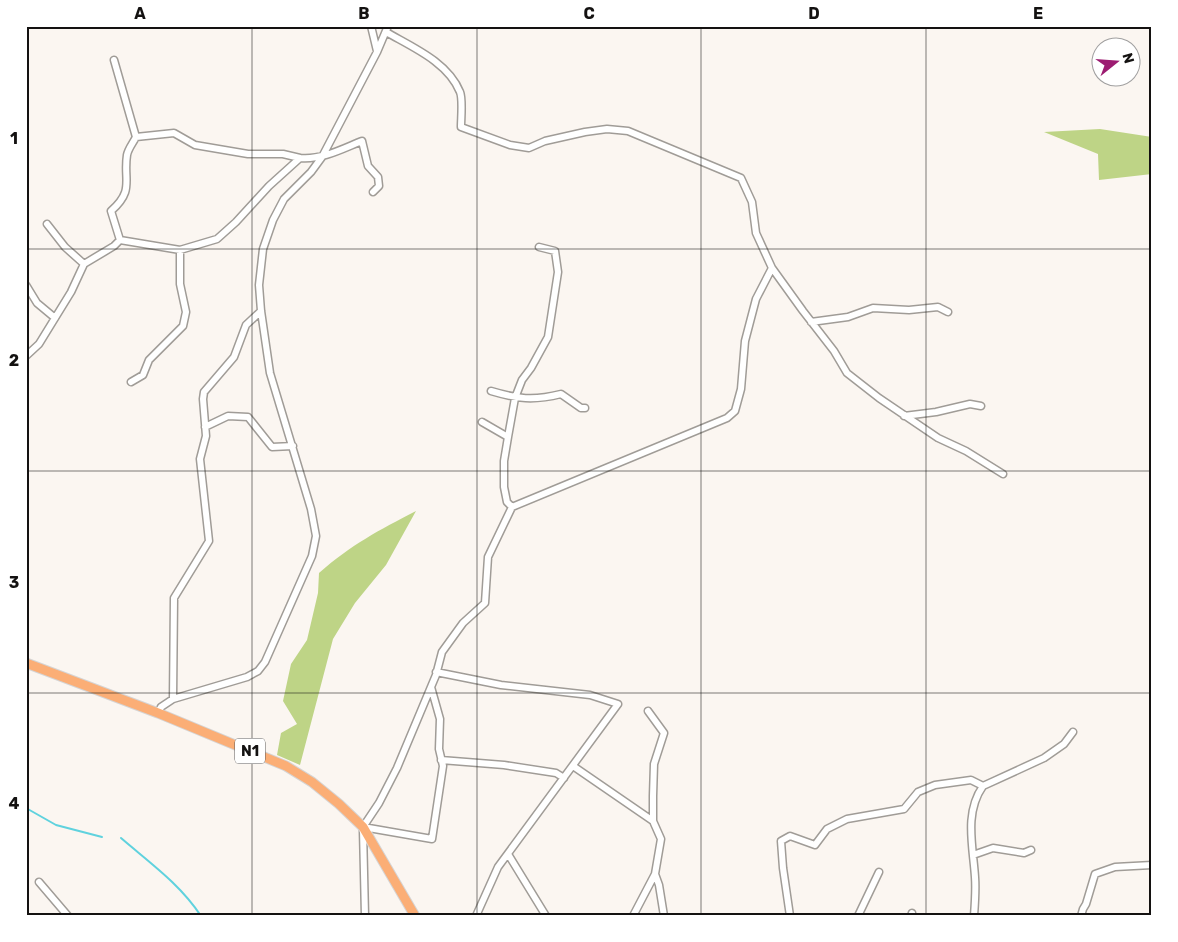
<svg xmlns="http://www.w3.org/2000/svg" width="1178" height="942" font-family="Rubik,sans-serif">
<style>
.forest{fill:#bed486}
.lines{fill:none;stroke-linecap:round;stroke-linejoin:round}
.stream{stroke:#5fd2de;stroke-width:2}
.minor-casing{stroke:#a09c97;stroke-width:9}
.highway-casing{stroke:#d5d4d4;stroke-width:11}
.minor{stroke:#fff;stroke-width:6}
.highway{stroke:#fbae76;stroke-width:9}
.grid{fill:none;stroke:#141211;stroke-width:1;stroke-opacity:0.55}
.labels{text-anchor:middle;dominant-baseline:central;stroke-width:5;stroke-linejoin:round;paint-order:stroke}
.shield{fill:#fff;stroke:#5a5958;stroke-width:1}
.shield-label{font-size:15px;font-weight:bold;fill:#141211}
.neatline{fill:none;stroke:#141211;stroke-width:2}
.grid-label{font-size:16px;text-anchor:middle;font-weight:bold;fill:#141211}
</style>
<rect width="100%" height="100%" fill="#fbf6f1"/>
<path class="forest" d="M 1100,129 L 1152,137 L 1152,174 L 1099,180 L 1098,154 L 1044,132 Z
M 416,511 L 386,565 L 355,603 L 333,639 L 300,765 L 277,755 L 281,733 L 297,724 L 283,701 L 291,664 L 307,640 L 318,593 L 319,573 C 351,545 379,530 416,511 Z"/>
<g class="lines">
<path class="stream" d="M 26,808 L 56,825 L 102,837
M 121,838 C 150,863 180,884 201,916"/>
<g class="minor-casing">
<path id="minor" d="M 371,26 L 377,51
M 386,32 C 412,47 448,62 460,92 C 463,99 461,118 461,127 L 510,145 L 529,148 L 545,141 L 585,132 L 607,129 L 628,131 L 741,178 L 752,202 L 756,233 L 772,268
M 114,60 L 136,137
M 47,224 L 65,247 L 84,264
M 120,240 L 111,211 C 135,190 123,180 127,155 C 128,149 133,143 136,137 L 174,133 L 195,145 L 248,154 L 283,154 L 300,158
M 26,285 L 37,303 L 55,318
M 811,322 L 848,317 L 873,308 L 909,310 L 938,307 L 948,312
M 26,356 L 39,344 L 71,292 L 84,264 L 114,246 L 120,240 L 180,250 L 217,239 L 236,222 L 269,186 L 300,158 C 322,160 342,149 362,141 L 368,166 L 378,177 L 379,186 L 373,192
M 131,382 L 143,375 L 149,360 L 183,326 L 186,312 L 180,284 L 180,250
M 491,391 C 518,399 533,401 561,394 L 581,408 L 585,408
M 904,416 L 936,412 L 970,404 L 981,406
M 482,422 L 508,437
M 205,427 L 228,416 L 248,417 L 272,447 L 293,446
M 512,507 L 507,502 L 504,487 L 504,461 L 508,437 L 515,398 L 522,380 L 531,368 L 548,337 L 558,272 L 555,251 L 539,247
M 436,672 L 501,685 L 590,695 L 618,704 L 498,867 L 476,916
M 431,687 L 440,719 L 439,749 L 443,766 L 432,839 L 363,827 L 379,803 L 397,768 L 436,675 L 442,652 L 463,623 L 485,603 L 488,557 L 512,507 L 727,418 L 735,411 L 741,389 L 745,341 L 756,299 L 772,268 L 803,311 L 834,351 L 847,373 L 879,398 L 938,438 L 966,451 L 1003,474
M 173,699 L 174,598 L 209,541 L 200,459 L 206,436 L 203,399 L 204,392 L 234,357 L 246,325 L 261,311
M 158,713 L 161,707 L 173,699 L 247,677 L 258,671 L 265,662 L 312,556 L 316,536 L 311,509 L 270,373 L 261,311 L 259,285 L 263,249 L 273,220 L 284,199 L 311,172 L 322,157 L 377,52 L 388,26
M 441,760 L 504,765 L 556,773 L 564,778
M 573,766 L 653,821
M 363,830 L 365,916
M 508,854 L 546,916
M 973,855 L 993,848 L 1024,853 L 1031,850
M 655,874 L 659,885 L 664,916
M 39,882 L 68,916
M 633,916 L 655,874 L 661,839 L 653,821 L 653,796 L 654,764 L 664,733 L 648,711
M 790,916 L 783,868 L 781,841 L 790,836 L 815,845 L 827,829 L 847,819 L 904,809 L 918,792 L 935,785 L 971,780 L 983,786
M 858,916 L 879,872
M 911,916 L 912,913
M 974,916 C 975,903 976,890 975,877 C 973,846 964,813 983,786 L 1044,758 L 1064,744 L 1073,732
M 1081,916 L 1083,909 L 1086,904 L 1095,874 L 1115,867 L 1152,865"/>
</g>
<g class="highway-casing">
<path id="highway" d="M 26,663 L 158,713 L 286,766 L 312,782 L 339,804 L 363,827 L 415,916"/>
</g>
<use href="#minor" class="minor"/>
<use href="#highway" class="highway"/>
</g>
<path class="grid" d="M 252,26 L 252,916M 477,26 L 477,916M 701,26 L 701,916M 926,26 L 926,916M 26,249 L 1152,249M 26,471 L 1152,471M 26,693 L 1152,693"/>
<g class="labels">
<rect class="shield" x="235" y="738.5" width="30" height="25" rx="4"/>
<g class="shield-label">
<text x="250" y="751">N1</text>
</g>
</g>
<rect width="1178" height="942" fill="none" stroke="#ffffff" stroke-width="55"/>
<g transform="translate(1116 62) rotate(73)"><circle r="24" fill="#ffffff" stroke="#a1a0a0"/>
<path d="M0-4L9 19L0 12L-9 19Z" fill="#9c1c71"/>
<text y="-8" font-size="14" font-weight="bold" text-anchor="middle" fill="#141211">N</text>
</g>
<rect x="28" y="28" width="1122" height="886" class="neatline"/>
<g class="grid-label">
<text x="140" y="19">A</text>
<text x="364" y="19">B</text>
<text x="589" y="19">C</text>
<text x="814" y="19">D</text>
<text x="1038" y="19">E</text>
<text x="14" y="144">1</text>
<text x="14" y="366">2</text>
<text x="14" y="588">3</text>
<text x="14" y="809">4</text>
</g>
</svg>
